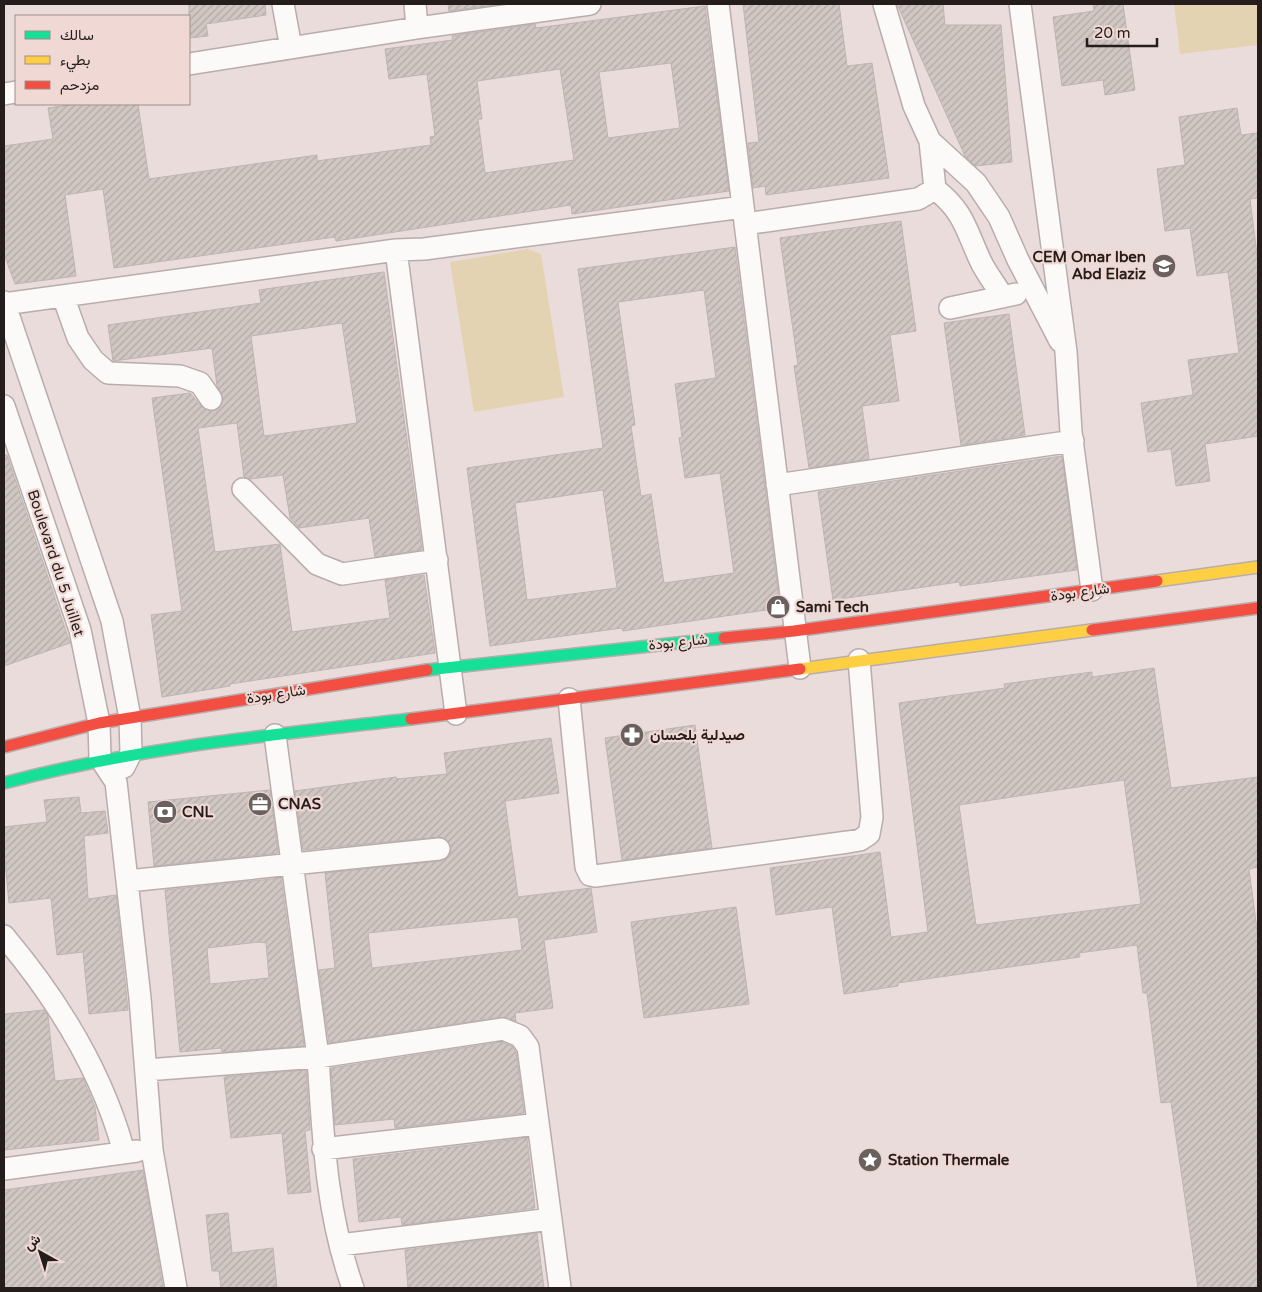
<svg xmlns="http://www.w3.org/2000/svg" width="1262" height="1292" font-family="'Varela Round',Vazirmatn,sans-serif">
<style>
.pitch{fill:#e4d3b2}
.building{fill:url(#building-hatch);stroke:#beb4b1;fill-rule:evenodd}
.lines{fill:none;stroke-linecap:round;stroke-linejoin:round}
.street-casing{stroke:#b8adac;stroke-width:24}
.fast-casing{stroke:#b8adac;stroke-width:14}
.slow-casing{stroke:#b8adac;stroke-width:14}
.jam-casing{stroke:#b8adac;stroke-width:14}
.street{stroke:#fcfaf9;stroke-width:21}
.fast{stroke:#16e098;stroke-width:11}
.slow{stroke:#ffcf43;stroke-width:11}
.jam{stroke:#f24e42;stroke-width:11}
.labels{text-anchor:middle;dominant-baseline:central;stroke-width:4.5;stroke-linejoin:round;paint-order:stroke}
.poi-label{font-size:15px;font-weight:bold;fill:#251d1b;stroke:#f0d8d4;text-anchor:start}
.street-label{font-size:15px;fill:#251d1b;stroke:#f0d8d4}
</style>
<defs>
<pattern id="building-hatch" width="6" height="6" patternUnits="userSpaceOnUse" patternTransform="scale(1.25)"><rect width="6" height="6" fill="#d0c7c3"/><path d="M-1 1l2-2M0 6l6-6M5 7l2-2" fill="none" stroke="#b2aaa7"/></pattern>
</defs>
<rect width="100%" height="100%" fill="#eadcda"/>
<path class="pitch" d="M 1174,4 L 1258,4 L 1258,45 L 1180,54 Z
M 528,249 L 541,254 L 564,397 L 474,412 L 450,262 Z"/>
<path class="building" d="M 189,4 L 265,4 L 266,15 L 206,24 L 208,36 L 189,38 Z
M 448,4 L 501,4 L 449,11 Z
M 743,4 L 839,4 L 847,66 L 872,63 L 889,178 L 766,195 L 765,186 L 753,188 L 748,143 L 759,142 Z
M 897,4 L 943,4 L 945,25 L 1001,25 L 1012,162 L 975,166 L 965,156 Z
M 1093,4 L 1123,4 L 1135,90 L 1105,95 L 1103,80 L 1062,86 L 1053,17 L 1094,11 Z
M 705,6 L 729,191 L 572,214 L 571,205 L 336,241 L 335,237 L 114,268 L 103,189 L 65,195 L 76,276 L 15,284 L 4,254 L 4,146 L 53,139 L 48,108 L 76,104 L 138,104 L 149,179 L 317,155 L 317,161 L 431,145 L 430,137 L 435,136 L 427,74 L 389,79 L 385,49 L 453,40 L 452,36 L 535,24 L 536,28 ZM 671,63 L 680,128 L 608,138 L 599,72 ZM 560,69 L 574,160 L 485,173 L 478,119 L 482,119 L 477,81 Z
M 1237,108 L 1241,135 L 1258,133 L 1258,198 L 1250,199 L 1258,262 L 1258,436 L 1205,444 L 1210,481 L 1176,486 L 1171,449 L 1148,452 L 1141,403 L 1193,395 L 1188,360 L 1239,353 L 1228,272 L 1197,276 L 1190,228 L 1165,231 L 1157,169 L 1185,165 L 1179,117 Z
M 901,221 L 916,331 L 890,335 L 899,401 L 862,406 L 869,459 L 809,468 L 794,366 L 798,365 L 780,238 Z
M 735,247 L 780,608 L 623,631 L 622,628 L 490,646 L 467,468 L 603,448 L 578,269 ZM 704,290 L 716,378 L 675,384 L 682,437 L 679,438 L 685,478 L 720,473 L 734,573 L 664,583 L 651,494 L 641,496 L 631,426 L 635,425 L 618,302 ZM 603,490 L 617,588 L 527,600 L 515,503 Z
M 384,272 L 422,550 L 375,557 L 369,518 L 299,528 L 290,518 L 283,475 L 250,479 L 244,477 L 237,423 L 198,428 L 215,552 L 280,544 L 292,632 L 390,618 L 385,580 L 424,575 L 435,653 L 230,684 L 230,686 L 162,697 L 151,615 L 182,611 L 152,398 L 190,393 L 201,406 L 212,411 L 218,409 L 223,398 L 217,386 L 212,348 L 113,361 L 108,325 L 261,303 L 259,290 ZM 342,323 L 357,423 L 264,436 L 251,336 Z
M 1009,314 L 1025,435 L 961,445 L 944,323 Z
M 4,455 L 7,455 L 70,643 L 4,666 Z
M 1062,456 L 1077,570 L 960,586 L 959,582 L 833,600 L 818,492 Z
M 1154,668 L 1171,788 L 1258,777 L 1258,867 L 1249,869 L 1258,937 L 1258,1288 L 1198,1288 L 1171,1102 L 1161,1103 L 1147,993 L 1143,993 L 1137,945 L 1079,953 L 1080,957 L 898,983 L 898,986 L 844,994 L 832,907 L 776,915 L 770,868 L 880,852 L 891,937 L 928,932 L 899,703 L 1005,688 L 1004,684 L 1092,672 L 1092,677 ZM 1124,780 L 1141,904 L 976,925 L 959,805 Z
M 695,725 L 712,848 L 622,860 L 605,738 Z
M 551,738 L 559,793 L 505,801 L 518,897 L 591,888 L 597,932 L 544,940 L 553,1008 L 515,1013 L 516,1021 L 501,1017 L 329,1043 L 319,970 L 335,968 L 325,873 L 440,861 L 450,855 L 451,847 L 445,838 L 438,837 L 303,850 L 295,791 L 396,777 L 397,779 L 447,774 L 444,753 ZM 518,917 L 522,950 L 372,968 L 368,933 Z
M 270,790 L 278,853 L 154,866 L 148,802 Z
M 79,797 L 81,813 L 105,811 L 108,833 L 84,836 L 88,899 L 116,895 L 128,1010 L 89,1014 L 83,952 L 57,955 L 51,898 L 9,903 L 4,851 L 4,827 L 47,822 L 44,800 Z
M 281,878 L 304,1046 L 222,1052 L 221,1048 L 180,1052 L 165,890 ZM 259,942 L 266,943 L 269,978 L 210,984 L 207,948 Z
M 736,907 L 749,1004 L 644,1018 L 631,922 Z
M 44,1010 L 48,1016 L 55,1081 L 83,1078 L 95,1107 L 99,1140 L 4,1150 L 4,1014 Z
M 501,1042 L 512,1046 L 516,1052 L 524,1113 L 395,1128 L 394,1119 L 335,1125 L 331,1068 Z
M 306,1070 L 310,1130 L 305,1131 L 311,1192 L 288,1194 L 282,1133 L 231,1138 L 224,1077 Z
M 527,1138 L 535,1208 L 402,1225 L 401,1217 L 359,1222 L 353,1159 Z
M 143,1170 L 163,1288 L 4,1288 L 4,1190 Z
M 228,1213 L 232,1253 L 273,1248 L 277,1288 L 221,1288 L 219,1271 L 212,1271 L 206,1215 Z
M 537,1233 L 544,1288 L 408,1288 L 405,1250 Z"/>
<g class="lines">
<g class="street-casing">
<path id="street" d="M 283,4 L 291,48
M 415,4 L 417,28
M 718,4 L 800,668
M 1020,4 L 1066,352 L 1071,432 L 1092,590
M 189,64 L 417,28 L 590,4
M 4,94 L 16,92
M 930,141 L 976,183 L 999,217 L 1018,260 L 1060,341
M 935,189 C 965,212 966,231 982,264 C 988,275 996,286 1003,297
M 745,224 L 918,199 L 935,189 L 930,141 L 914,106 L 884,4
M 396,250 L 456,714
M 63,296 L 78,338 L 93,360 L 108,373 L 180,376 L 200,383 L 211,399
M 4,302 L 112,621 L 130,718 L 131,753 L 124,767
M 4,304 L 396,250 L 424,249 L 743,207
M 950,308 L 1016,294
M 4,406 L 80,630 L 99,723 L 100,758 L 116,782 L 140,998 L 152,1150 L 176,1288
M 777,485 L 1073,441
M 243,489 L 317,564 L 342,574 L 437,560
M 569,699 L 586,867 L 590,875 L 595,876 L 848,842 L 860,840 L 869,834 L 872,817 L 859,660
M 275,735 L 318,1057 L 503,1029 L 520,1036 L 528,1047 L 560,1288
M 128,881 L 439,849
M 4,936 C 58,1000 102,1071 124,1152
M 146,1070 L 318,1057 C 323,1136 326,1213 353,1288
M 323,1149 L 538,1124
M 4,1169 L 137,1151
M 340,1245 L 551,1219"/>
</g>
<g class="fast-casing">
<path id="fast" d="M 427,670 L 724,638
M 4,783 C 139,747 273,735 411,719"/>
</g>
<g class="slow-casing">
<path id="slow" d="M 1157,581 L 1258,567
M 800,669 L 1092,630"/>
</g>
<g class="jam-casing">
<path id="jam" d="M 1092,630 L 1258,608
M 724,638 L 794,631 L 1157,581
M 411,719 L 800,669
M 4,747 L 99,723 L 427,670"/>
</g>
<use href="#street" class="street"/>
<use href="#fast" class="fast"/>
<use href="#slow" class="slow"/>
<use href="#jam" class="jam"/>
</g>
<defs>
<g id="school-disc" transform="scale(1.25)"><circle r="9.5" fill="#6a605e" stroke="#f0d8d4"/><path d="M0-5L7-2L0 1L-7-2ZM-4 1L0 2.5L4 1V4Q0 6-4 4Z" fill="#fff"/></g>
<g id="shop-disc" transform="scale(1.25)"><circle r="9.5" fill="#6a605e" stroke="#f0d8d4"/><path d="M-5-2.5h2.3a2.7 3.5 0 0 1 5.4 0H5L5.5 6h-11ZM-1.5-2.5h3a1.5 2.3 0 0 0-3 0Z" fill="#fff"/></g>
<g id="pharmacy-disc" transform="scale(1.25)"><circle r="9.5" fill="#6a605e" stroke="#f0d8d4"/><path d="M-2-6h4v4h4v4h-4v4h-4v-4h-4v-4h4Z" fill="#fff"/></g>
<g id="office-disc" transform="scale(1.25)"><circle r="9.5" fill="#6a605e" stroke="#f0d8d4"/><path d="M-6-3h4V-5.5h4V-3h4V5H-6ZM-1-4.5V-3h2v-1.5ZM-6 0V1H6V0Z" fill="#fff"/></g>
<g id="bank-disc" transform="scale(1.25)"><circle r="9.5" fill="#6a605e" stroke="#f0d8d4"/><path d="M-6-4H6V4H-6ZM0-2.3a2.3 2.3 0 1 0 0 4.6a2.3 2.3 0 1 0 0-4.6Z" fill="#fff"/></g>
<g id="sight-disc" transform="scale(1.25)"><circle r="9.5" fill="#6a605e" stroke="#f0d8d4"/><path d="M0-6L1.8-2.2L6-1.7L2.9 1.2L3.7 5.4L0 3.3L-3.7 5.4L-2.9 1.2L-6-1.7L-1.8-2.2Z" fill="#fff"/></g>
</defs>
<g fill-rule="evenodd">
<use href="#school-disc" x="1164" y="266"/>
<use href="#shop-disc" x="778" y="607"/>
<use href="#pharmacy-disc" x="632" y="735"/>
<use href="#office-disc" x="260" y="804"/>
<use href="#bank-disc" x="165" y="812"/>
<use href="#sight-disc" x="870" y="1160"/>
</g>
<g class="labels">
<g class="poi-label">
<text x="1146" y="257" text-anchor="end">CEM Omar Iben<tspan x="1146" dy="17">Abd Elaziz</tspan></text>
<text x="796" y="607">Sami Tech</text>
<text x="650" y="735">صيدلية بلحسان</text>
<text x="278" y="804">CNAS</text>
<text x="182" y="812">CNL</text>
<text x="888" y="1160">Station Thermale</text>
</g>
<g class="street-label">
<text transform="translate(56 563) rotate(72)">Boulevard du 5 Juillet</text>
<text transform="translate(1080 592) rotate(-8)">شارع بودة</text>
<text transform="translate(678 642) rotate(-6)">شارع بودة</text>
<text transform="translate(276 694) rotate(-9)">شارع بودة</text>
</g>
</g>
<rect width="1262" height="1292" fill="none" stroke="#251d1b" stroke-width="10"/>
<rect x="15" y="15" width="175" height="90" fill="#f0d8d4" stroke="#9f8d8a"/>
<rect x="25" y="31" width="25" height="8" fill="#16e098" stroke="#9f8d8a"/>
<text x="60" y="40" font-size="15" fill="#251d1b">سالك</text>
<rect x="25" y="56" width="25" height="8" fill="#ffcf43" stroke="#9f8d8a"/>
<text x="60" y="65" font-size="15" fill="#251d1b">بطيء</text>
<rect x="25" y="81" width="25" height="8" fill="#f24e42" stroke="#9f8d8a"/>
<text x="60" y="90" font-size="15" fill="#251d1b">مزدحم</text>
<g transform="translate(40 1252) rotate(321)" stroke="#f0d8d4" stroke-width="4" paint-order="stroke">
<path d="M0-4L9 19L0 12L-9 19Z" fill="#251d1b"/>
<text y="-8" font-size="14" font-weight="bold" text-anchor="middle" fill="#251d1b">ش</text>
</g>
<path d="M1087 38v8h70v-8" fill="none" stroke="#251d1b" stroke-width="2.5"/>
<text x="1094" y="38" font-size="15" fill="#251d1b" stroke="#f0d8d4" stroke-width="4" paint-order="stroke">20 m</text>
</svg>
